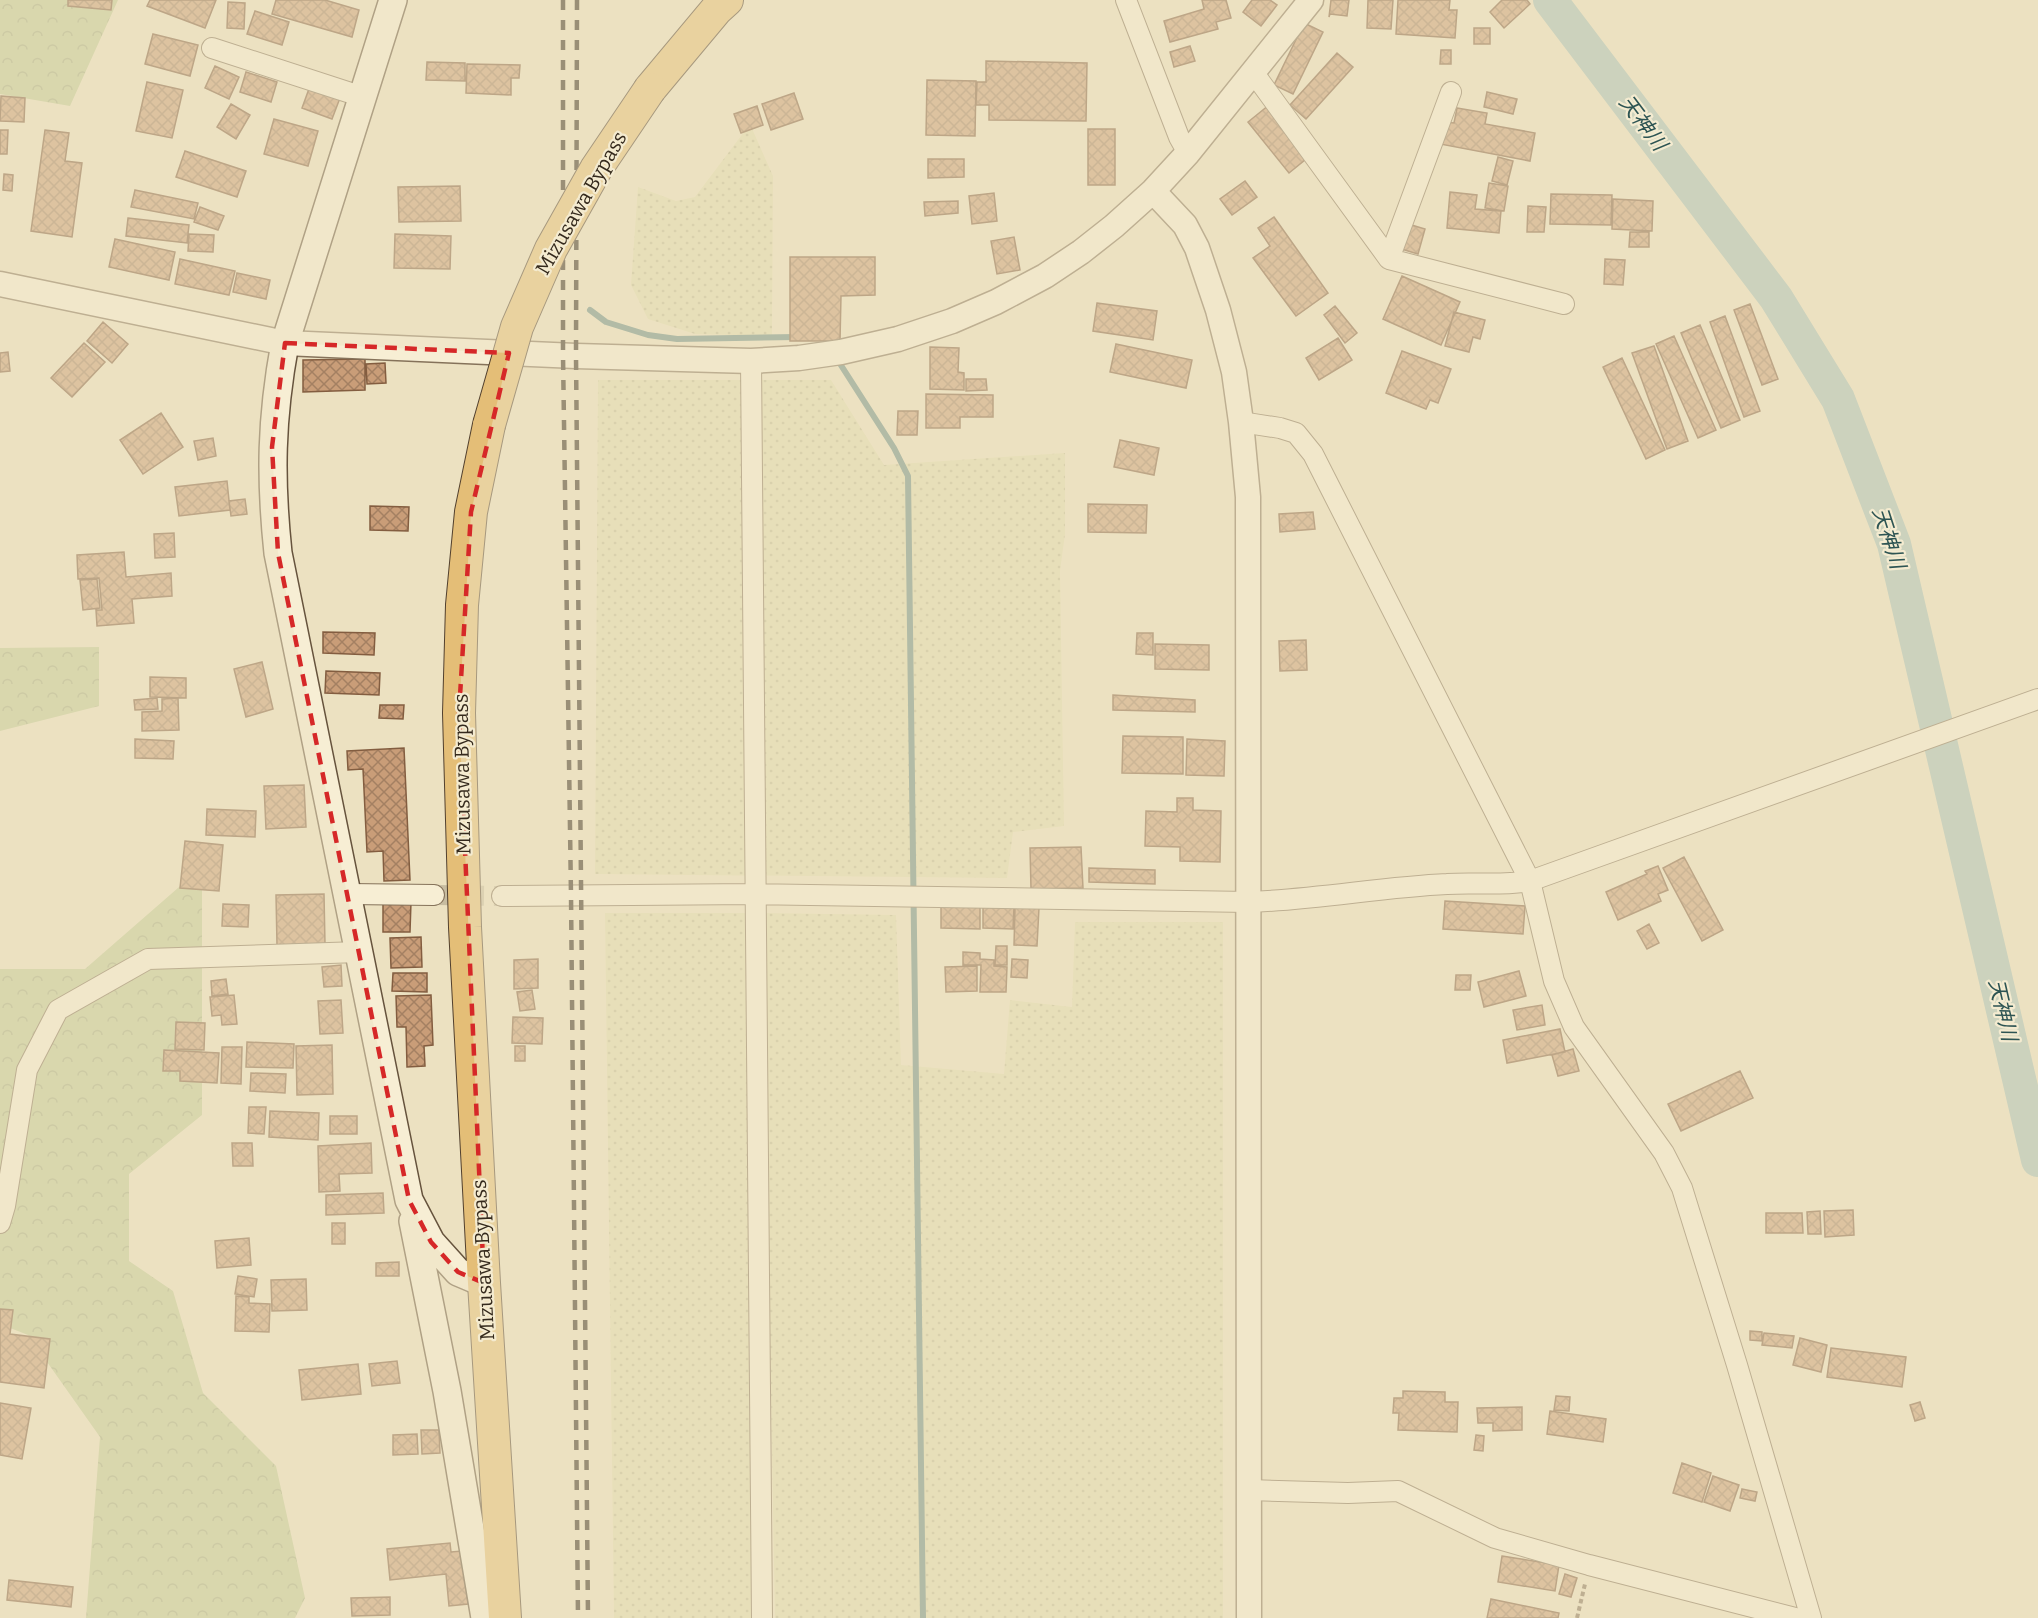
<svg xmlns="http://www.w3.org/2000/svg" width="2038" height="1618" font-family="Bitter,'Noto Sans JP',serif">
<style>
.farmland{fill:url(#farmland-dots)}
.forest{fill:url(#forest-crowns)}
.lines{fill:none;stroke-linecap:round;stroke-linejoin:round}
.stream{stroke:#6b8c85;stroke-width:6}
.river{stroke:#a4beb8;stroke-width:34}
.building{fill:url(#building-cross-hatch);stroke:#835d40;stroke-width:1.5}
.minor-tunnel{stroke:#c7bca0;stroke-width:20;stroke-dasharray:20 10;stroke-linecap:butt}
.minor-casing{stroke:#85725a;stroke-width:22}
.tertiary-casing{stroke:#85725a;stroke-width:27}
.secondary-casing{stroke:#66533d;stroke-width:30}
.trunk-casing{stroke:#52402e;stroke-width:34}
.path{stroke:#85725a;stroke-width:4;stroke-dasharray:4.5 3;stroke-linecap:butt}
.minor{stroke:#f7eed4;stroke-width:20}
.tertiary{stroke:#f7eed4;stroke-width:24}
.secondary{stroke:#f7eed4;stroke-width:27}
.trunk{stroke:#e4be77;stroke-width:32}
.rail{stroke:#352a1d;stroke-width:4.5;stroke-dasharray:10 10;stroke-linecap:butt}
.trunk-bridge-casing{stroke:#52402e;stroke-width:34;stroke-linecap:butt}
.trunk-bridge{stroke:#e4be77;stroke-width:32}
.marked{fill:none;stroke:#d62828;stroke-width:4.5;stroke-dasharray:12 8;stroke-linejoin:round}
.labels{text-anchor:middle;dominant-baseline:central;stroke-width:4.5;stroke-linejoin:round;paint-order:stroke}
.street-label{font-size:20px;fill:#352a1d;stroke:#f4ebd0}
.water-label{font-size:21px;font-style:italic;fill:#2d5453;stroke:#f4ebd0}
</style>
<defs>
<pattern id="farmland-dots" width="8" height="8" patternUnits="userSpaceOnUse" patternTransform="scale(1.5)"><rect width="8" height="8" fill="#e1dbaf"/><path d="M2 2h.1M6 6h.1" fill="none" stroke="#c2bc96" stroke-width="1.8" stroke-linecap="round"/></pattern>
<pattern id="forest-crowns" width="20" height="18" patternUnits="userSpaceOnUse" patternTransform="scale(1.5)"><rect width="20" height="18" fill="#c1c996"/><path d="M2 6a3 3 0 1 1 6 0M12 15a3 3 0 1 1 6 0" fill="none" stroke="#a6ad81"/></pattern>
<pattern id="building-cross-hatch" width="8" height="8" patternUnits="userSpaceOnUse" patternTransform="scale(1.5)"><rect width="8" height="8" fill="#c99d78"/><path d="M0 0l8 8M0 8l8-8" fill="none" stroke="#a48062"/></pattern>
</defs>
<rect width="100%" height="100%" fill="#ece1c1"/>
<path class="farmland" d="M 750,124 L 773,176 L 772,336 L 695,334 L 648,319 L 631,285 L 638,187 L 676,201 L 695,197 Z
M 598,380 L 831,380 L 884,465 L 1065,453 L 1065,534 L 1060,571 L 1064,826 L 1013,832 L 1007,878 L 595,874 Z
M 605,913 L 750,913 L 755,1618 L 614,1618 Z
M 762,913 L 896,915 L 901,1065 L 1004,1074 L 1010,1000 L 1072,1007 L 1075,922 L 1223,922 L 1223,1618 L 775,1618 Z"/>
<path class="forest" d="M 0,0 L 118,0 L 70,106 L 0,94 Z
M 99,647 L 99,706 L 0,731 L 0,648 Z
M 202,867 L 202,1115 L 129,1174 L 129,1261 L 173,1291 L 203,1393 L 276,1466 L 305,1598 L 295,1618 L 86,1618 L 100,1437 L 28,1335 L 0,1324 L 0,969 L 85,969 Z"/>
<g class="lines">
<path class="stream" d="M 590,310 L 606,322 L 648,335 L 677,339 L 797,337
M 837,359 L 894,448 L 908,476 L 923,1618"/>
<path class="river" d="M 1550,0 L 1776,298 L 1838,399 L 1894,544 L 2038,1160"/>
</g>
<path class="building" d="M 68,0 L 112,0 L 111,10 L 68,6 Z
M 150,0 L 216,0 L 205,28 L 147,6 Z
M 276,0 L 325,0 L 359,10 L 352,37 L 272,14 Z
M 1202,0 L 1226,0 L 1231,18 L 1216,22 L 1218,29 L 1170,42 L 1164,21 L 1204,9 Z
M 1252,0 L 1270,0 L 1277,5 L 1261,26 L 1243,12 Z
M 1331,0 L 1349,0 L 1347,16 L 1330,14 L 1329,17 Z
M 1368,0 L 1393,0 L 1391,29 L 1367,28 Z
M 1398,0 L 1450,0 L 1449,10 L 1457,10 L 1455,38 L 1396,34 Z
M 1502,0 L 1527,0 L 1530,4 L 1504,28 L 1490,12 Z
M 228,2 L 245,3 L 244,29 L 227,28 Z
M 255,11 L 289,22 L 282,45 L 247,34 Z
M 1304,23 L 1323,32 L 1293,94 L 1274,85 Z
M 1474,28 L 1490,28 L 1490,44 L 1474,44 Z
M 153,34 L 198,45 L 190,76 L 145,64 Z
M 1190,46 L 1195,61 L 1174,67 L 1170,52 Z
M 1441,50 L 1451,50 L 1451,64 L 1440,64 Z
M 1337,53 L 1353,67 L 1306,119 L 1290,105 Z
M 986,61 L 1087,63 L 1086,121 L 989,120 L 989,105 L 976,105 L 977,82 L 986,82 Z
M 427,62 L 465,63 L 465,81 L 426,80 Z
M 467,64 L 520,65 L 519,78 L 511,78 L 511,95 L 466,93 Z
M 215,66 L 239,77 L 229,99 L 205,88 Z
M 246,72 L 277,82 L 271,102 L 240,92 Z
M 927,80 L 976,81 L 975,136 L 926,135 Z
M 147,82 L 183,90 L 172,138 L 136,131 Z
M 310,86 L 340,98 L 332,119 L 302,108 Z
M 1487,92 L 1517,99 L 1513,114 L 1484,107 Z
M 794,93 L 803,119 L 771,130 L 762,104 Z
M 1,96 L 25,98 L 24,122 L 0,121 Z
M 231,104 L 250,115 L 236,139 L 217,127 Z
M 1269,105 L 1310,156 L 1289,173 L 1248,122 Z
M 757,106 L 763,125 L 741,133 L 734,114 Z
M 1457,108 L 1487,113 L 1485,124 L 1535,133 L 1530,161 L 1440,144 L 1444,122 L 1454,123 Z
M 274,119 L 318,131 L 308,166 L 264,154 Z
M 1088,129 L 1115,129 L 1115,185 L 1088,185 Z
M 0,130 L 8,130 L 7,154 L 0,154 Z
M 45,130 L 69,133 L 65,161 L 82,163 L 72,237 L 31,231 Z
M 185,151 L 246,171 L 237,197 L 176,177 Z
M 1498,157 L 1513,161 L 1507,185 L 1492,181 Z
M 928,159 L 964,159 L 964,177 L 928,178 Z
M 4,174 L 13,175 L 12,191 L 3,190 Z
M 1245,181 L 1257,197 L 1232,215 L 1220,199 Z
M 1489,183 L 1508,186 L 1504,211 L 1485,208 Z
M 460,186 L 461,221 L 399,222 L 398,187 Z
M 135,190 L 198,203 L 194,219 L 131,207 Z
M 1450,192 L 1477,195 L 1475,209 L 1501,211 L 1499,233 L 1447,228 Z
M 994,193 L 997,221 L 972,224 L 969,196 Z
M 1551,194 L 1612,195 L 1611,225 L 1550,224 Z
M 1613,199 L 1653,201 L 1652,231 L 1612,229 Z
M 958,201 L 958,213 L 925,216 L 924,202 Z
M 1528,206 L 1546,207 L 1544,232 L 1527,232 Z
M 200,207 L 224,216 L 218,230 L 194,222 Z
M 1274,217 L 1328,293 L 1296,316 L 1253,258 L 1270,246 L 1258,228 Z
M 128,218 L 189,225 L 187,243 L 126,236 Z
M 1405,223 L 1425,229 L 1418,254 L 1398,248 Z
M 1630,232 L 1649,232 L 1649,247 L 1629,247 Z
M 189,234 L 214,235 L 213,252 L 188,251 Z
M 395,234 L 451,236 L 450,269 L 394,268 Z
M 1014,237 L 1020,270 L 997,274 L 991,241 Z
M 115,239 L 175,252 L 169,280 L 109,267 Z
M 790,257 L 875,257 L 875,295 L 841,296 L 840,341 L 790,341 Z
M 180,259 L 235,271 L 229,295 L 175,284 Z
M 1605,259 L 1625,260 L 1623,285 L 1604,284 Z
M 237,273 L 270,280 L 266,299 L 233,292 Z
M 1402,276 L 1460,302 L 1441,345 L 1383,319 Z
M 1097,303 L 1157,311 L 1153,340 L 1093,331 Z
M 1750,304 L 1778,379 L 1762,385 L 1734,310 Z
M 1335,306 L 1357,333 L 1345,343 L 1324,315 Z
M 1454,312 L 1485,320 L 1480,339 L 1473,337 L 1469,352 L 1445,346 Z
M 1725,316 L 1760,411 L 1744,417 L 1710,322 Z
M 103,322 L 128,344 L 112,363 L 87,341 Z
M 1700,325 L 1740,420 L 1721,428 L 1681,333 Z
M 1674,336 L 1716,430 L 1698,438 L 1656,344 Z
M 1338,338 L 1352,360 L 1319,380 L 1306,358 Z
M 84,343 L 105,362 L 72,397 L 51,378 Z
M 1116,344 L 1192,360 L 1186,388 L 1110,372 Z
M 1654,346 L 1688,441 L 1667,449 L 1632,353 Z
M 930,347 L 959,348 L 958,372 L 964,373 L 964,390 L 930,389 Z
M 1402,351 L 1451,369 L 1438,403 L 1430,400 L 1426,409 L 1386,393 Z
M 8,352 L 10,371 L 0,372 L 0,353 Z
M 1622,358 L 1665,450 L 1646,459 L 1603,367 Z
M 365,359 L 365,390 L 303,392 L 303,360 Z
M 385,363 L 386,383 L 367,384 L 366,364 Z
M 966,379 L 986,379 L 987,390 L 966,391 Z
M 926,394 L 993,395 L 993,417 L 960,417 L 960,428 L 926,428 Z
M 898,411 L 918,411 L 917,435 L 897,435 Z
M 161,413 L 183,447 L 143,474 L 120,440 Z
M 213,438 L 216,456 L 198,460 L 194,441 Z
M 1120,440 L 1159,448 L 1154,475 L 1114,467 Z
M 227,481 L 230,510 L 179,516 L 175,487 Z
M 245,499 L 247,514 L 231,516 L 229,501 Z
M 1088,504 L 1147,505 L 1146,533 L 1088,532 Z
M 370,506 L 409,507 L 408,531 L 370,530 Z
M 1313,512 L 1315,529 L 1280,532 L 1279,514 Z
M 174,533 L 175,557 L 155,558 L 154,534 Z
M 124,552 L 126,577 L 171,573 L 172,596 L 132,599 L 134,623 L 97,626 L 96,610 L 102,610 L 99,578 L 78,579 L 77,555 Z
M 97,579 L 100,608 L 83,610 L 80,580 Z
M 323,632 L 375,633 L 374,655 L 323,653 Z
M 1137,633 L 1153,633 L 1153,655 L 1136,654 Z
M 1306,640 L 1307,670 L 1280,671 L 1279,641 Z
M 1155,644 L 1209,645 L 1209,670 L 1155,669 Z
M 262,662 L 273,709 L 246,717 L 234,669 Z
M 326,671 L 380,673 L 379,695 L 325,693 Z
M 150,677 L 186,678 L 186,698 L 150,697 Z
M 1113,695 L 1195,700 L 1195,712 L 1113,710 Z
M 157,698 L 158,709 L 135,710 L 134,700 Z
M 178,698 L 179,730 L 142,731 L 142,712 L 162,711 L 162,699 Z
M 380,705 L 404,705 L 403,719 L 379,718 Z
M 1123,736 L 1183,737 L 1183,774 L 1122,773 Z
M 135,739 L 174,741 L 173,759 L 135,758 Z
M 1187,739 L 1225,741 L 1224,776 L 1186,775 Z
M 404,748 L 410,880 L 384,881 L 383,851 L 367,852 L 363,769 L 348,770 L 347,751 Z
M 304,785 L 306,827 L 266,829 L 264,786 Z
M 1177,798 L 1193,798 L 1193,810 L 1221,811 L 1220,862 L 1180,861 L 1180,847 L 1145,846 L 1146,811 L 1177,812 Z
M 207,809 L 256,811 L 255,837 L 206,835 Z
M 185,841 L 223,845 L 219,891 L 180,888 Z
M 1081,847 L 1083,888 L 1031,889 L 1030,848 Z
M 1684,857 L 1723,930 L 1702,941 L 1663,868 Z
M 1658,866 L 1668,890 L 1658,894 L 1661,901 L 1618,920 L 1606,892 L 1647,874 L 1645,871 Z
M 1089,868 L 1155,870 L 1155,884 L 1089,882 Z
M 324,894 L 325,944 L 277,945 L 276,895 Z
M 383,901 L 411,902 L 410,932 L 383,932 Z
M 1445,901 L 1525,906 L 1523,934 L 1443,929 Z
M 223,904 L 249,905 L 248,927 L 222,926 Z
M 941,906 L 980,907 L 980,929 L 941,928 Z
M 983,907 L 1014,907 L 1013,929 L 983,928 Z
M 1015,907 L 1039,908 L 1037,946 L 1014,945 Z
M 1649,924 L 1659,943 L 1647,949 L 1637,931 Z
M 421,937 L 422,967 L 391,968 L 390,938 Z
M 996,946 L 1007,946 L 1007,965 L 995,965 Z
M 963,952 L 980,953 L 980,959 L 994,960 L 994,966 L 1007,967 L 1006,992 L 980,992 L 981,965 L 963,965 Z
M 538,959 L 538,988 L 514,989 L 514,960 Z
M 1012,959 L 1028,960 L 1027,978 L 1011,977 Z
M 341,965 L 342,986 L 324,987 L 322,967 Z
M 977,966 L 977,991 L 946,992 L 945,967 Z
M 1519,971 L 1526,996 L 1484,1007 L 1478,982 Z
M 393,973 L 427,973 L 427,992 L 392,991 Z
M 1456,975 L 1471,975 L 1470,990 L 1455,990 Z
M 226,979 L 228,994 L 212,996 L 211,981 Z
M 532,990 L 535,1009 L 520,1011 L 517,992 Z
M 234,995 L 237,1024 L 222,1025 L 221,1015 L 212,1016 L 210,997 Z
M 431,995 L 433,1045 L 424,1046 L 425,1066 L 407,1067 L 406,1027 L 397,1027 L 396,996 Z
M 341,1000 L 343,1033 L 320,1034 L 318,1001 Z
M 1542,1005 L 1545,1025 L 1517,1030 L 1513,1010 Z
M 513,1017 L 543,1018 L 542,1044 L 512,1043 Z
M 176,1022 L 205,1023 L 204,1050 L 175,1049 Z
M 1560,1029 L 1565,1052 L 1507,1063 L 1503,1040 Z
M 247,1042 L 294,1044 L 293,1068 L 246,1067 Z
M 332,1045 L 333,1094 L 297,1095 L 296,1046 Z
M 515,1046 L 525,1046 L 525,1061 L 515,1061 Z
M 222,1047 L 242,1047 L 241,1084 L 221,1083 Z
M 1573,1049 L 1579,1071 L 1558,1076 L 1552,1055 Z
M 164,1050 L 219,1053 L 217,1083 L 180,1081 L 180,1071 L 163,1071 Z
M 1740,1071 L 1753,1098 L 1681,1131 L 1668,1104 Z
M 251,1073 L 286,1074 L 285,1093 L 250,1091 Z
M 249,1107 L 266,1107 L 264,1134 L 248,1133 Z
M 270,1111 L 319,1113 L 318,1140 L 269,1137 Z
M 330,1116 L 357,1116 L 357,1134 L 330,1134 Z
M 232,1143 L 252,1143 L 253,1166 L 233,1166 Z
M 371,1143 L 372,1173 L 339,1174 L 340,1191 L 319,1192 L 318,1146 Z
M 383,1193 L 384,1213 L 326,1215 L 326,1195 Z
M 1853,1210 L 1854,1235 L 1825,1237 L 1824,1211 Z
M 1820,1211 L 1821,1234 L 1808,1234 L 1807,1212 Z
M 1766,1213 L 1802,1213 L 1803,1233 L 1766,1233 Z
M 332,1223 L 345,1223 L 345,1244 L 332,1244 Z
M 249,1238 L 251,1265 L 217,1268 L 215,1241 Z
M 399,1262 L 399,1276 L 376,1276 L 376,1263 Z
M 238,1276 L 257,1279 L 254,1297 L 235,1294 Z
M 306,1279 L 307,1310 L 272,1311 L 271,1280 Z
M 236,1296 L 249,1297 L 249,1303 L 270,1304 L 269,1332 L 235,1331 Z
M 0,1309 L 13,1310 L 10,1334 L 50,1339 L 44,1388 L 0,1382 Z
M 1750,1331 L 1762,1332 L 1762,1341 L 1750,1340 Z
M 1764,1333 L 1794,1336 L 1792,1348 L 1762,1345 Z
M 1800,1338 L 1827,1345 L 1821,1372 L 1793,1365 Z
M 1831,1348 L 1906,1357 L 1902,1387 L 1827,1377 Z
M 397,1361 L 400,1383 L 372,1386 L 369,1364 Z
M 358,1364 L 361,1394 L 302,1400 L 299,1370 Z
M 1403,1391 L 1445,1392 L 1445,1402 L 1458,1402 L 1457,1432 L 1398,1430 L 1399,1413 L 1393,1413 L 1394,1398 L 1403,1398 Z
M 1556,1396 L 1570,1397 L 1569,1411 L 1554,1410 Z
M 1920,1402 L 1925,1418 L 1915,1421 L 1910,1405 Z
M 0,1403 L 31,1408 L 22,1459 L 0,1455 Z
M 1522,1407 L 1522,1430 L 1493,1431 L 1493,1423 L 1478,1423 L 1477,1408 Z
M 1550,1411 L 1606,1419 L 1603,1442 L 1547,1434 Z
M 421,1430 L 439,1430 L 440,1453 L 422,1454 Z
M 417,1434 L 418,1454 L 393,1455 L 393,1435 Z
M 1476,1435 L 1484,1436 L 1483,1451 L 1474,1450 Z
M 1682,1463 L 1711,1473 L 1702,1502 L 1673,1493 Z
M 1713,1476 L 1739,1485 L 1730,1511 L 1704,1502 Z
M 1742,1489 L 1757,1492 L 1755,1501 L 1740,1498 Z
M 450,1543 L 451,1552 L 462,1551 L 468,1604 L 449,1606 L 446,1574 L 390,1580 L 387,1549 Z
M 1502,1556 L 1559,1565 L 1555,1591 L 1498,1582 Z
M 1565,1574 L 1577,1578 L 1571,1597 L 1559,1594 Z
M 9,1580 L 73,1587 L 71,1607 L 7,1600 Z
M 390,1597 L 390,1615 L 352,1616 L 351,1598 Z
M 1491,1599 L 1559,1613 L 1558,1618 L 1487,1618 Z"/>
<g class="lines">
<path class="minor-tunnel" d="M 434,895 L 502,896"/>
<g class="minor-casing">
<path id="minor" d="M 1126,0 L 1179,137 L 1188,153
M 212,48 L 363,97
M 1253,72 L 1389,259 L 1564,304
M 1389,259 L 1451,92
M 751,361 L 762,1618
M 1241,422 L 1280,428 L 1296,433 L 1313,454 L 1530,881 L 1554,981 L 1574,1027 L 1664,1153 L 1682,1188 L 1737,1365 L 1811,1618
M 348,894 L 434,895
M 502,896 L 754,894 L 1248,902 C 1315,900 1381,887 1447,884 C 1475,882 1502,886 1530,881 L 2038,699
M 0,1223 L 5,1206 L 27,1070 L 58,1010 L 148,959 L 359,952
M 1249,1490 L 1348,1493 L 1398,1491 L 1495,1538 L 1589,1565 L 1795,1618"/>
</g>
<g class="tertiary-casing">
<path id="tertiary" d="M 1153,191 L 1185,225 L 1197,248 L 1218,310 L 1234,372 L 1241,422 L 1248,497 L 1249,1618
M 0,284 L 285,343 L 576,356 L 751,361 L 799,358 L 841,352 L 898,339 L 952,321 L 996,302 L 1045,276 L 1081,252 L 1114,226 L 1153,191 L 1188,153 L 1311,0"/>
</g>
<g class="secondary-casing">
<path id="secondary" d="M 393,0 L 285,343 C 271,419 270,477 278,553 L 409,1200 L 431,1242 L 458,1272 L 484,1283
M 413,1221 L 447,1391 L 485,1618"/>
</g>
<g class="trunk-casing">
<path id="trunk" d="M 650,89 L 716,10 L 727,0
M 489,425 L 471,512 L 462,605 L 459,713 L 465,927 L 484,1283 L 505,1618"/>
</g>
<path class="path" d="M 1577,1618 L 1585,1584"/>
<use href="#minor" class="minor"/>
<use href="#tertiary" class="tertiary"/>
<use href="#secondary" class="secondary"/>
<use href="#trunk" class="trunk"/>
<path class="rail" d="M 563,0 L 563,355 L 571,895 L 578,1618
M 577,0 L 576,356 L 588,1618"/>
<g class="trunk-bridge-casing">
<path id="trunk-bridge" d="M 489,425 L 517,327 L 551,249 L 596,169 L 650,89"/>
</g>
<use href="#trunk-bridge" class="trunk-bridge"/>
</g>
<path d="M0 0H2038V1618H0ZM 285,343 L 509,353 L 471,512 L 459,713 L 484,1283 L 458,1272 L 431,1242 L 409,1200 L 278,553 L 272,447 Z" fill="#ece1c1" fill-opacity=".55" fill-rule="evenodd"/>
<path class="marked" d="M 285,343 L 509,353 L 471,512 L 459,713 L 484,1283 L 458,1272 L 431,1242 L 409,1200 L 278,553 L 272,447 Z"/>
<g class="labels">
<g class="street-label">
<text transform="translate(581 203) rotate(-60)">Mizusawa Bypass</text>
<text transform="translate(462 774) rotate(-91)">Mizusawa Bypass</text>
<text transform="translate(483 1260) rotate(-93)">Mizusawa Bypass</text>
</g>
<g class="water-label">
<text transform="translate(1643 123) rotate(53)">天神川</text>
<text transform="translate(1889 538) rotate(72)">天神川</text>
<text transform="translate(2003 1010) rotate(77)">天神川</text>
</g>
</g>
</svg>
